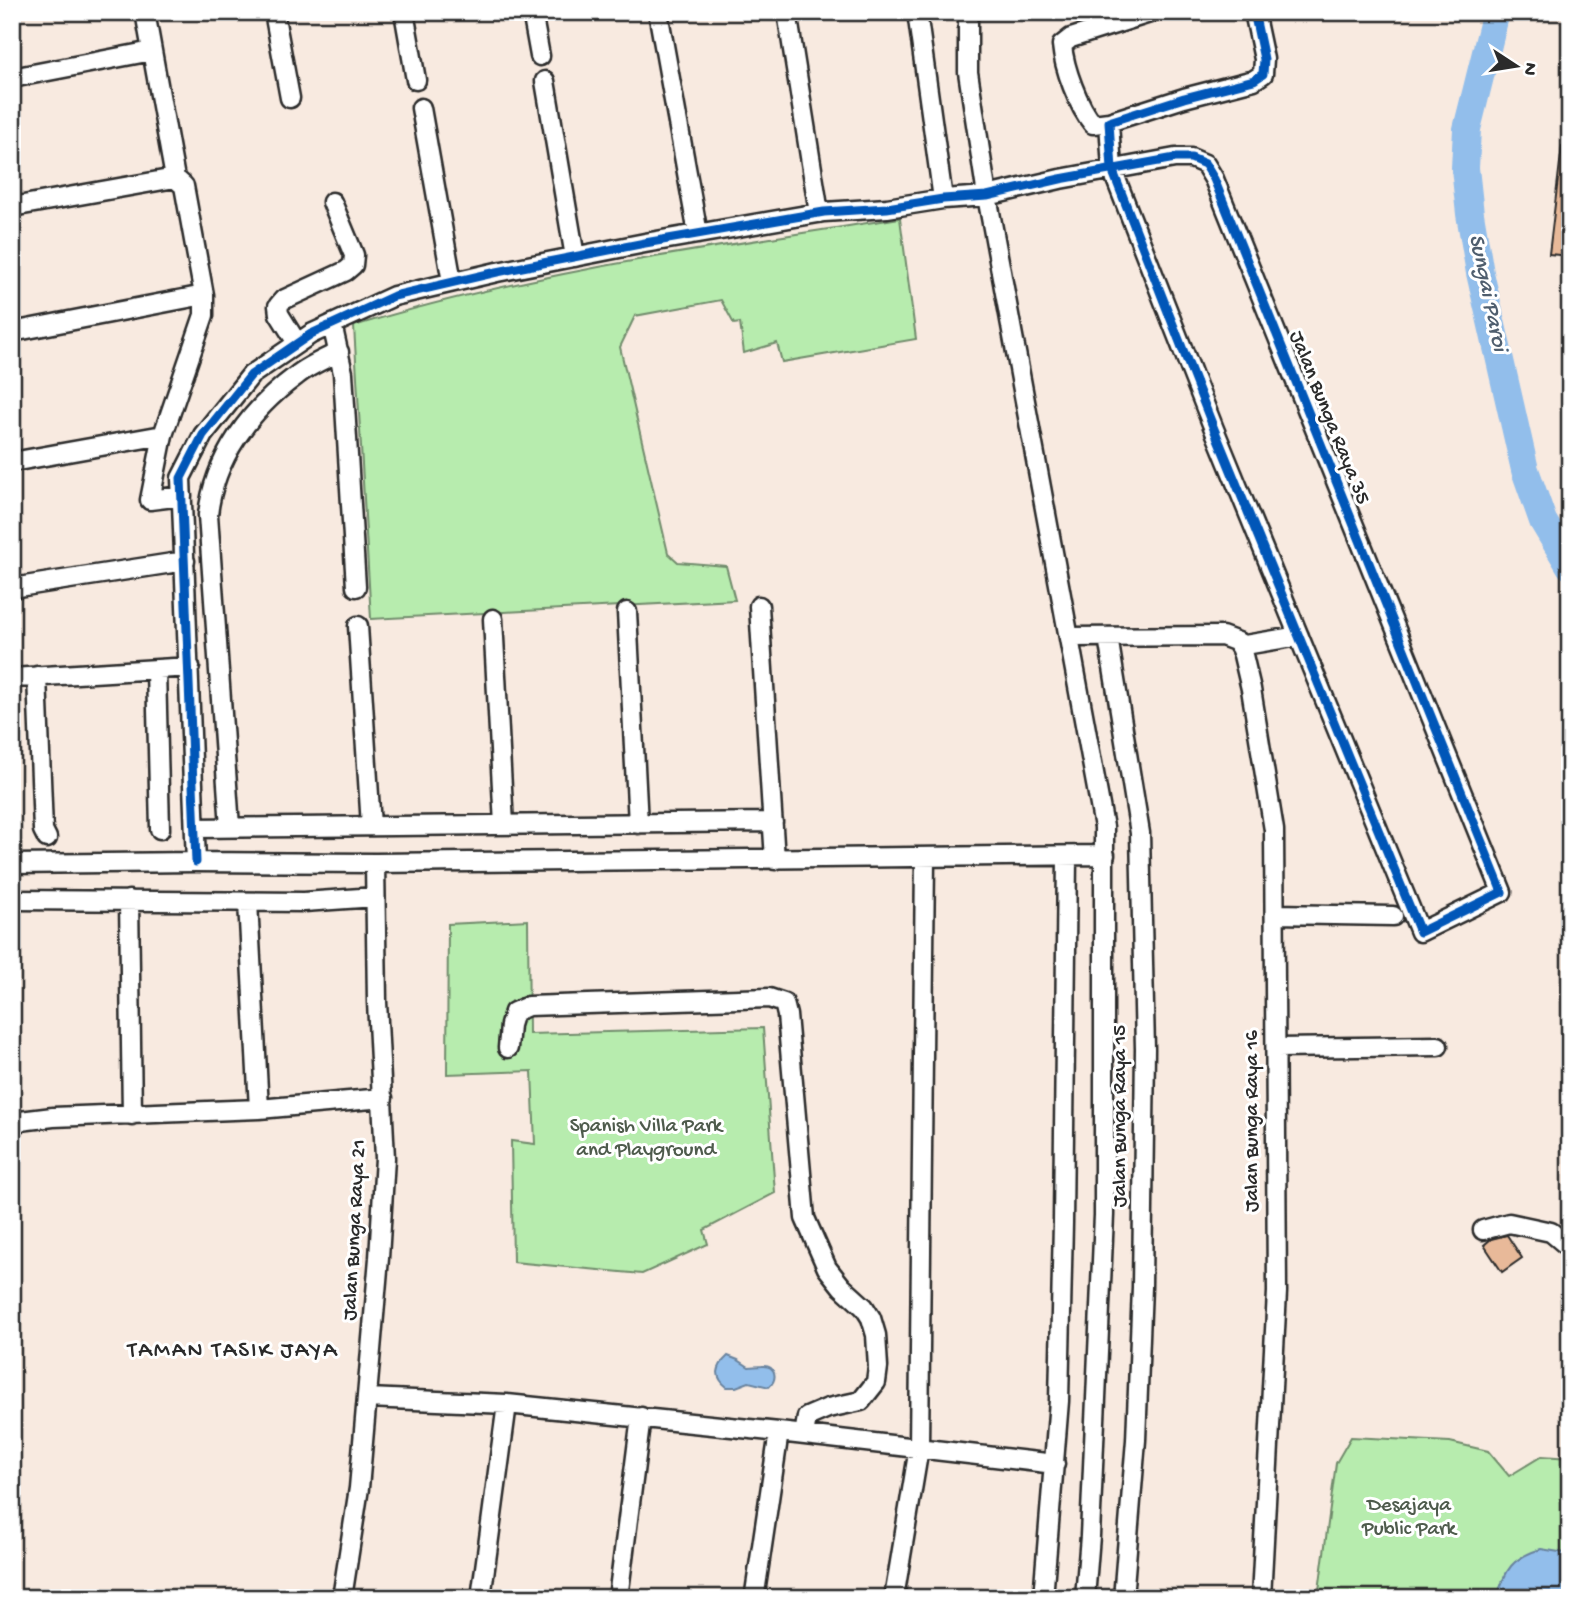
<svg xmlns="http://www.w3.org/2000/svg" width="1582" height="1610" font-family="'Gochi Hand',sans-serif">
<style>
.green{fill:#b7ecae;stroke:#718c6c;stroke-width:2}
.water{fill:#92beeb;stroke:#69839e;stroke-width:2}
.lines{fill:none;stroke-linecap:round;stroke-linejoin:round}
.river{stroke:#92beeb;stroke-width:28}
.building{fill:#e8b999;stroke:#2b2b2b;stroke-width:2}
.minor-casing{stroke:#2b2b2b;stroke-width:23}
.minor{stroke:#fff;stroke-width:18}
.cycleway-casing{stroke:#fff;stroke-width:13}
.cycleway{stroke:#0057b8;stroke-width:9}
.labels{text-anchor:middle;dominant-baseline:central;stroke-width:6;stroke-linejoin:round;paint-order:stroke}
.street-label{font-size:21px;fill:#2b2b2b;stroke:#fff}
.park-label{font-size:21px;fill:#4e5b4c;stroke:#fff}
.water-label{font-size:23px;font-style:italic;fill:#4f5e6e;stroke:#fff}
.neighbourhood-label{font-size:23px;letter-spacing:2px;fill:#2b2b2b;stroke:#fff}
</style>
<rect width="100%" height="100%" fill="#f8eae0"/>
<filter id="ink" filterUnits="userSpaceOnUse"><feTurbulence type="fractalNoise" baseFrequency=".0143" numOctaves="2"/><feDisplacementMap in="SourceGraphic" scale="14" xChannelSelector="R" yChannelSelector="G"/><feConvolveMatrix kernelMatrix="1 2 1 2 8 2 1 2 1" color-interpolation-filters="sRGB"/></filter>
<g filter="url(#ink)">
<path class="green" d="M 900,218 L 916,339 L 782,362 L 777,343 L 744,353 L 740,323 L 734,324 L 721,300 L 635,316 L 620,347 L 668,553 L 678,562 L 726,566 L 735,600 L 371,619 L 354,326 C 532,271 716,247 900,218 Z
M 528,920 L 529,1034 L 763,1028 L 775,1193 L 704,1230 L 708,1244 L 642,1274 L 513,1262 L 511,1141 L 535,1144 L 532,1071 L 447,1074 L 448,924 Z
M 1351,1437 L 1450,1442 L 1488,1451 L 1509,1476 L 1542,1456 L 1570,1458 L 1570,1598 L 1318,1598 L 1336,1463 Z"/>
<path class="water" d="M 728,1356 L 738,1360 L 749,1367 C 753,1367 757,1366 762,1366 C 776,1365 778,1379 769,1387 L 749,1382 L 736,1387 L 727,1387 C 714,1377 716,1367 728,1356 Z
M 1541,1549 L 1565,1553 L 1570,1558 L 1570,1598 L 1497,1598 C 1505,1569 1512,1558 1541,1549 Z"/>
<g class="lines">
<path class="river" d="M 1496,12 L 1467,129 L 1465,168 L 1470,214 L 1480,273 L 1525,470 L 1543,521 L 1570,566"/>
</g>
<path class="building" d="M 1562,146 L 1570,146 L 1570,256 L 1549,254 Z
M 1507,1235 L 1522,1258 L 1502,1272 L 1484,1245 L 1491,1239 Z"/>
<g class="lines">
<g class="minor-casing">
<path id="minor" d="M 145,12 L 175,178
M 274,12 L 290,98
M 404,12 L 416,80
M 532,12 L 540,56
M 658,12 L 698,234
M 787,12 L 819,213
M 917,12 L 943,199
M 968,12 L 968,72 L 987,196 L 1104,827 L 1104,1215 L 1090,1536 L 1085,1598
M 12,78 L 152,51
M 545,81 L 575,257
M 421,108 L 452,282
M 1109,122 L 1093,124 C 1078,106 1064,68 1062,45 L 1071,38 L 1153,12
M 175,178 L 184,186 L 204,295 L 204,315 L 163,435 L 150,500 L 182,496
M 12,207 L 175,178
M 332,324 L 343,373 L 356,587
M 12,332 L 204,295
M 297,343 L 279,314 L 278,306 L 283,300 L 346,271 L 353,265 L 354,255 L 332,202
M 12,462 L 163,435
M 12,588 L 185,561
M 759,606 L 775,860
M 627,612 L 638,824
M 493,619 L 504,825
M 358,626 L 371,826
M 1070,637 L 1222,636 L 1238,642 L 1243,655 L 1251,689 L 1274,830 L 1277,1292 L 1261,1598
M 1108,637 L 1140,833 L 1145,1049 L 1142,1287 L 1136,1440 L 1123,1598
M 1239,646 L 1299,636
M 156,670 L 160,829
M 37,676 L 43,830 L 47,838
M 12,678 L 190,667
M 230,827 L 208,515 C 214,458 250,410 296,376 C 308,366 325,359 339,352
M 195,828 L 773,822
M 196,862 L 181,478 L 203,435 L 251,375 L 311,334 L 394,296 L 497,272 L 645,243 L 824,212 L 887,208 L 943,199 L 987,196 L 1060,179 L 1175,158 L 1191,158 L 1205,164 L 1214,179 L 1502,892 L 1420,932 L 1214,429 L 1112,169 L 1109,122 L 1184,98 L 1254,80 L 1263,74 L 1264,59 L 1254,12
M 12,864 L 196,862 L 375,863 L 1105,855
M 12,900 L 304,902 L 375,897
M 129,900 L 132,1115
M 248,902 L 259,1109
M 1275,914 L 1393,916
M 508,1048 L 510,1025 L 514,1012 L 528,1006 L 769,998 L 784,1003 L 787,1015 L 805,1218 L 827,1268 L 842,1287 L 864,1307 L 871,1318 L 876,1335 L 878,1367 L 876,1382 L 861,1401 L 828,1408 L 807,1417 L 804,1435
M 1276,1048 L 1438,1046
M 12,1122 L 53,1117 L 259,1109 L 383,1098
M 1483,1230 L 1509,1223 L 1551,1232 L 1570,1248
M 368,1398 L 507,1404 L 779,1432 L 1055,1464
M 755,1593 L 779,1432
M 342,1598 L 359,1488 L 379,1258 L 385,1158 L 377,1002 L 375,863
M 481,1598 L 507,1404
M 618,1598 L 641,1417
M 894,1598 L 919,1448 L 925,858
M 1043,1598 L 1059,1401 L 1063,1223 L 1067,856"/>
</g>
<use href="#minor" class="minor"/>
<g class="cycleway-casing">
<path id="cycleway" d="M 196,862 L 181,478 L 203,435 L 251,375 L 311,334 L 394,296 L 497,272 L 645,243 L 824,212 L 887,208 L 943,199 L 987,196 L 1060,179 L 1175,158 L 1191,158 L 1205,164 L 1214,179 L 1502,892 L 1420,932 L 1214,429 L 1112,169 L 1109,122 L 1184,98 L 1254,80 L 1263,74 L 1264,59 L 1254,12"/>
</g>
<use href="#cycleway" class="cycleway"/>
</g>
</g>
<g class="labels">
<g class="street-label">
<text transform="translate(1328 418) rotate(68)">Jalan Bunga Raya 35</text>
<text transform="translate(1121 1116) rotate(-90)">Jalan Bunga Raya 15</text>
<text transform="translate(1253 1121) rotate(-90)">Jalan Bunga Raya 16</text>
<text transform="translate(356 1230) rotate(-87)">Jalan Bunga Raya 21</text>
</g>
<g class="park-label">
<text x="646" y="1127">Spanish Villa Park<tspan x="646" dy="24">and Playground</tspan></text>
<text x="1409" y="1506">Desajaya<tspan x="1409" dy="24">Public Park</tspan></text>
</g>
<g class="water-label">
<text transform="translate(1487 293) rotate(78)">Sungai Paroi</text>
</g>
<g class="neighbourhood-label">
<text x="233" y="1351">TAMAN TASIK JAYA</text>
</g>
</g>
<rect width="1582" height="1610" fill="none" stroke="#fff" stroke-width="42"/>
<rect x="21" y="21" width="1540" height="1568" fill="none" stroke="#2b2b2b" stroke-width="2.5" filter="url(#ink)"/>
<g transform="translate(1516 66) rotate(102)" stroke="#ffffff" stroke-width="5" paint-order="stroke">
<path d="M0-5L12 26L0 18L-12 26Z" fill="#2b2b2b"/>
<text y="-10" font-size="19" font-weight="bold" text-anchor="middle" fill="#2b2b2b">N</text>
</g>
</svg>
